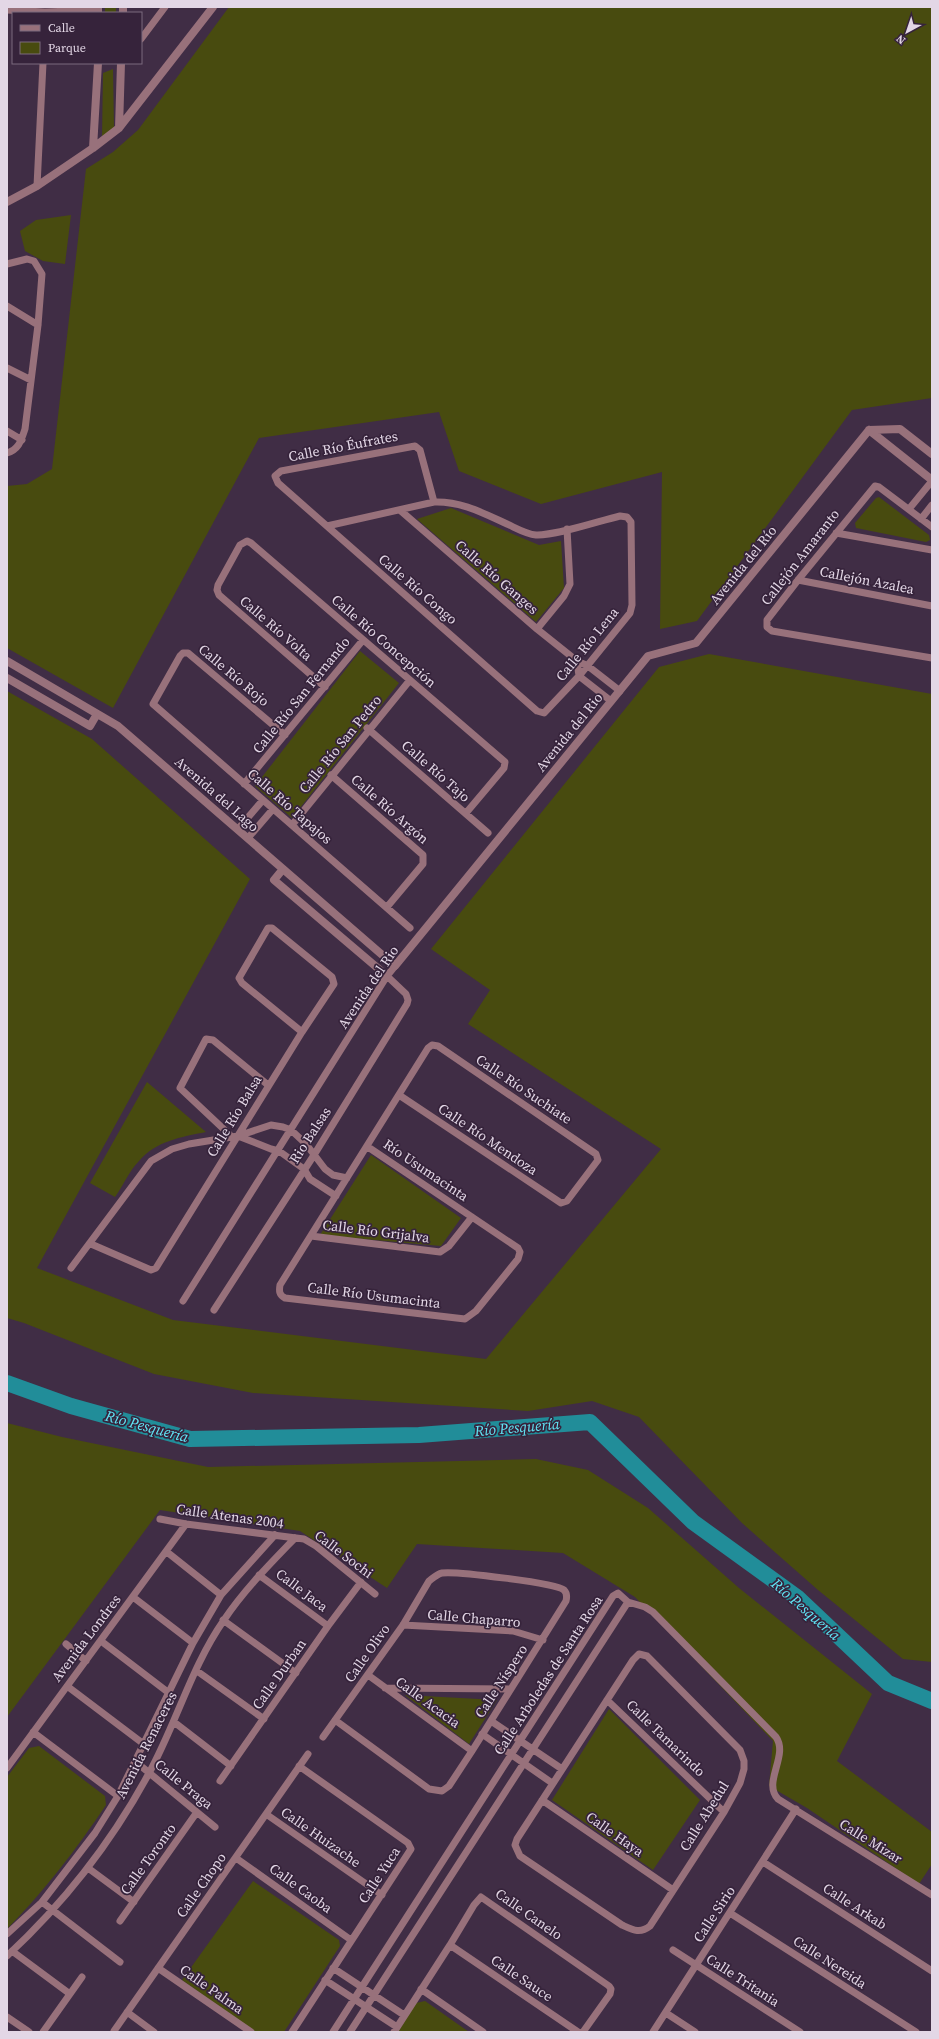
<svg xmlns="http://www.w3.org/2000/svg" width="939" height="2039" font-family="'Source Serif 4',serif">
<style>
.green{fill:#484b0f}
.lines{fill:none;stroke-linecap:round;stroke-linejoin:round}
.river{stroke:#218d99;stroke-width:16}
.minor{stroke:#98717b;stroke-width:7}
.tertiary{stroke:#98717b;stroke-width:8}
.labels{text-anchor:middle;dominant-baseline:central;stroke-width:3.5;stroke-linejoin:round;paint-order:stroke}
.street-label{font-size:14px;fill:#e3d7e6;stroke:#36233b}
.water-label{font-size:15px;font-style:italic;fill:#61e6f6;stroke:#36233b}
</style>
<rect width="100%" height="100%" fill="#402d45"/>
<path class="green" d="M 105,7 L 116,7 L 116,13 L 105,13 Z
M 229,7 L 932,7 L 932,398 L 852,410 L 697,621 L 660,629 L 662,472 L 541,504 L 459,471 L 439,412 L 259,438 L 113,708 L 7,648 L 7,486 L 27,484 L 52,469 L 86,169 L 113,152 L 138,130 Z
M 113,69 L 114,128 L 102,138 L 103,73 Z
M 71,215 L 65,264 L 43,261 L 25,251 L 20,231 L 36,220 Z
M 879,497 L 929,535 L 930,540 L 926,542 L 856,528 L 855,523 L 876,498 Z
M 451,508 L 539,545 L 561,541 L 564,588 L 536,622 L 417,519 Z
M 360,651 L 399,683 L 292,818 L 255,786 Z
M 709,654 L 932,694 L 932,1662 L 903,1659 L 818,1590 L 742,1523 L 639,1417 L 592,1401 L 528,1411 L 253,1393 L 154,1374 L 24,1323 L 7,1318 L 7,691 L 92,739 L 250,879 L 37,1268 L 173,1320 L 486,1359 L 661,1149 L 468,1024 L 490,990 L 431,949 L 659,667 Z
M 147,1082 L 206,1132 C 181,1137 156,1141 139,1161 C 129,1171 123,1186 115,1197 L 90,1183 Z
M 371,1155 L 461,1218 L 441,1246 L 320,1235 Z
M 7,1423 L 62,1437 L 208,1467 L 536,1459 L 588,1470 L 648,1508 L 739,1588 L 872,1694 L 837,1761 L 932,1832 L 932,1864 L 919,1884 L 807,1808 L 769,1786 L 773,1741 L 635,1597 L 563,1553 L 417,1544 L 387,1588 L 300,1531 L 160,1510 L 7,1717 Z
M 405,1695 L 497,1700 L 469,1744 Z
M 609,1709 L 700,1800 L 653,1870 L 552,1800 Z
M 39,1746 L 105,1796 L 106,1805 C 75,1851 46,1889 7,1929 L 7,1777 L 29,1748 Z
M 253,1881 L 339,1940 L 340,1946 L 284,2032 L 255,2032 L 182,1980 Z
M 425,2001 L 469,2032 L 398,2032 L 416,2003 Z"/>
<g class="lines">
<path class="river" d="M 7,1383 L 71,1406 L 190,1439 L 419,1435 L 590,1422 L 693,1522 L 798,1598 L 888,1683 L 932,1701"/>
<path class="minor" d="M 7,10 L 45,12 L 98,10
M 141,39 L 165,7
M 37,186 L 43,63
M 7,264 L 27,259 L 34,261 L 42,274 L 38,325 L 25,429 C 21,441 19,449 7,453
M 7,306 L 38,325
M 7,368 L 31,380
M 7,431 L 22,440
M 909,509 L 932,481
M 401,511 L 537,629 L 577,661 L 588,666 L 620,691
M 921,519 L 932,505
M 327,526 L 434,502 C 461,501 483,513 507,524 C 516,528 526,534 536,535 C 555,536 599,521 620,516 L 627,517 L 631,522 L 632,605 L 630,613 L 579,676 L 544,713 L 537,711 L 278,483 L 275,476 L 281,471 L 415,446 L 420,450 L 434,502
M 932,527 L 879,487 L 875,486 L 798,580 L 767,620 L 767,627 L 772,631 L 932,658
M 836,533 L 932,550
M 798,580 L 932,606
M 537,629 L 564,596 L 570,584 L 567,529
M 577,661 L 579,676 L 611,701
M 325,687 L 219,595 L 217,590 L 218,585 L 240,545 L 247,541 L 251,543 L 505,762 L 504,768 L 466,813
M 367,728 L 488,833
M 285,735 L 188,653 L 183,653 L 180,656 L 153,704 L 410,928
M 331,775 L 423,855 L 423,864 L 387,907
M 244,784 L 363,640
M 292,825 L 410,680
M 238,829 L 263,800
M 248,838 L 273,809
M 231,1136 L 180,1088 L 206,1039 L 213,1040 L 268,1085
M 238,1136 L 271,1149 L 279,1151 L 304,1169 L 310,1179 L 336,1196
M 368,1147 L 518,1248 L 520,1252 L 518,1259 L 476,1311 L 465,1319 L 285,1298 C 279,1295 279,1291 280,1285 L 428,1048 L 432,1045 L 438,1046 L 596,1154 L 598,1160 L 567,1201 L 561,1203 L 399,1095
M 311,1236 L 440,1252 L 449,1246 L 472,1217
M 91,1244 L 151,1270 L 156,1268 L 302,1032 L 334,984 L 332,977 L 272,928 L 268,928 L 239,978 L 242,983 L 302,1032
M 71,1268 L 151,1161 L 172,1149 L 189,1144 L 238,1136 L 271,1125 L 283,1127 L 291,1130 L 306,1144 L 325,1169 L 333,1175 L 347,1178
M 183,1301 L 387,976 L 395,966
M 214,1310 L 314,1155 L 407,1004 L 408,1000 L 406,994 L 387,976
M 160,1519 L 186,1524 L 304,1539 L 316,1546 L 375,1594
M 167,1552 L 221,1595
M 259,1575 L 328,1626
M 133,1597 L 193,1643
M 628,1602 L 645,1607 L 653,1612 L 776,1737 C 789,1756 762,1782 778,1799 L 932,1895
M 223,1620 L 296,1673
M 403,1625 L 513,1631 L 543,1640
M 101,1641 L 169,1693
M 66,1644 L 86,1661
M 639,1654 L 647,1656 L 740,1750 L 744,1761 L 744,1769 L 740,1783 L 724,1812 L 650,1926 C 640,1934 633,1930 622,1925 L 520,1856 L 515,1845 L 517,1839 L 633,1660 Z
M 197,1671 L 264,1719
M 368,1675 L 472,1751
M 67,1686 L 145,1745
M 385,1688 L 510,1689
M 607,1700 L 724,1812
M 491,1721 L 562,1769
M 174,1722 L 231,1766
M 33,1732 L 118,1796
M 482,1734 L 552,1783
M 323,1737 L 403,1625 L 429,1581 C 433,1578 437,1574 442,1573 C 455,1571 556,1583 564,1590 C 567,1593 567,1597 566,1601 L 472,1751 L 449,1786 L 442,1791 L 429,1789 L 335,1720
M 136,1762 L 215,1827
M 7,1768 L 186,1524
M 220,1781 L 328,1626 L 361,1582
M 542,1800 L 673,1890
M 266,1814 L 382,1895
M 236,1858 L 351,1940
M 763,1862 L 932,1971
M 88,1868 L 134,1902
M 42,1902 L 120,1962
M 730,1913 L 916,2032
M 120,1921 L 197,1812
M 7,1934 L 42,1902 L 95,1833 L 118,1796 L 193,1643 L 221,1595 L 275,1535
M 450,1945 L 578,2032
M 673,1950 L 800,2032
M 12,1951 L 70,1994
M 7,1956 C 63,1904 111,1843 148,1775 C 176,1725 191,1667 224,1620 C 244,1590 270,1564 295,1538
M 158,1968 L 251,2032
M 333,1968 L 404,2015
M 325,1980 L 397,2027
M 421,1989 L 483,2032
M 127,2012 L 154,2032
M 666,2013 L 695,2032
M 7,2017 L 29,2032
M 114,2031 L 308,1754
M 43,2032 L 82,1977
M 292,2032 L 411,1849 L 408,1843 L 299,1766
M 333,2032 L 613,1596 L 618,1593 L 628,1602
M 350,2032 L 628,1602
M 394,2032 L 450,1945 L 474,1905 L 481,1897 L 609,1986 L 611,1989 L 610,1994 L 583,2032
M 653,2032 L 796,1809"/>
<path class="tertiary" d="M 98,13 L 98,7
M 123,13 L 123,7
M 119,128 L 121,63
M 93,148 L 98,63
M 7,202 L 37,186 L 93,148 L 119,128 L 213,7
M 869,430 L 932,480
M 869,430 L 900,429 L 932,454
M 7,661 L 118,726 L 395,966 L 648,656 L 696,643 L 869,430
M 7,678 L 90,726 L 97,714
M 283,869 L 274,880 L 387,976"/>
</g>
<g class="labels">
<g class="street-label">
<text transform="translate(343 446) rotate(-11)">Calle Río Éufrates</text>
<text transform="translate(800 557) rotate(-52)">Callejón Amaranto</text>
<text transform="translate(743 565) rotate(-51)">Avenida del Río</text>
<text transform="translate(497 577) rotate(41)">Calle Río Ganges</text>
<text transform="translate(867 580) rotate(11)">Callejón Azalea</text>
<text transform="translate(418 589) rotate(41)">Calle Río Congo</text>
<text transform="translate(276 628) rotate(41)">Calle Río Volta</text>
<text transform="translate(384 641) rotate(41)">Calle Río Concepción</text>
<text transform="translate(587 644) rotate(-51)">Calle Río Lena</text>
<text transform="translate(234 675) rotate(40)">Calle Río Rojo</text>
<text transform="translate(301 695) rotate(-51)">Calle Río San Fernando</text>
<text transform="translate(569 732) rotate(-51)">Avenida del Rio</text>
<text transform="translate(340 744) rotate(-51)">Calle Río San Pedro</text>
<text transform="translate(436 771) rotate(41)">Calle Río Tajo</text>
<text transform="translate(217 794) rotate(41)">Avenida del Lago</text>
<text transform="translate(290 806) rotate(41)">Calle Río Tapajos</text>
<text transform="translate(390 809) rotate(41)">Calle Río Argón</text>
<text transform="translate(368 987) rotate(-56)">Avenida del Rio</text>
<text transform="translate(524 1089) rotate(34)">Calle Río Suchiate</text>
<text transform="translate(234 1116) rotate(-59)">Calle Río Balsa</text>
<text transform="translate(310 1135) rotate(-57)">Rio Balsas</text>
<text transform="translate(488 1139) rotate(34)">Calle Río Mendoza</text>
<text transform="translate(426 1170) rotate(34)">Río Usumacinta</text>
<text transform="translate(376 1231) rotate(7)">Calle Río Grijalva</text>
<text transform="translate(374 1295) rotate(7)">Calle Río Usumacinta</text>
<text transform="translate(230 1516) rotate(8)">Calle Atenas 2004</text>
<text transform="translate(344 1554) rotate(37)">Calle Sochi</text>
<text transform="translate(302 1590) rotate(37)">Calle Jaca</text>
<text transform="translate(474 1618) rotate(5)">Calle Chaparro</text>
<text transform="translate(86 1638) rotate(-53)">Avenida Londres</text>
<text transform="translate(367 1653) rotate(-55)">Calle Olivo</text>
<text transform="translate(279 1674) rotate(-55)">Calle Durban</text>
<text transform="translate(548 1675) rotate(-57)">Calle Arboledas de Santa Rosa</text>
<text transform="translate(501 1681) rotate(-57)">Calle Níspero</text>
<text transform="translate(428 1702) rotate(36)">Calle Acacia</text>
<text transform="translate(666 1738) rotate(44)">Calle Tamarindo</text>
<text transform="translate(146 1745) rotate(-63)">Avenida Renaceres</text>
<text transform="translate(184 1784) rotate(39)">Calle Praga</text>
<text transform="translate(704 1816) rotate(-58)">Calle Abedul</text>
<text transform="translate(615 1834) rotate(35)">Calle Haya</text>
<text transform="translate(321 1837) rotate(35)">Calle Huizache</text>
<text transform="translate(871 1841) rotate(32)">Calle Mizar</text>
<text transform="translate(148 1859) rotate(-54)">Calle Toronto</text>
<text transform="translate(379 1875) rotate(-57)">Calle Yuca</text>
<text transform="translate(201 1885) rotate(-55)">Calle Chopo</text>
<text transform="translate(301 1888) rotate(36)">Calle Caoba</text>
<text transform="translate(855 1906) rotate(33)">Calle Arkab</text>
<text transform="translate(529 1914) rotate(35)">Calle Canelo</text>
<text transform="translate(714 1914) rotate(-57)">Calle Sirio</text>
<text transform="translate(830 1962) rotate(33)">Calle Nereida</text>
<text transform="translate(522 1978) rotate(34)">Calle Sauce</text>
<text transform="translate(743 1980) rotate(33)">Calle Tritania</text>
<text transform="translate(212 1989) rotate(35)">Calle Palma</text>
</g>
<g class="water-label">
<text transform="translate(147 1426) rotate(15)">Río Pesquería</text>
<text transform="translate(517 1427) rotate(-5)">Río Pesquería</text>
<text transform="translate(806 1609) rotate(41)">Río Pesquería</text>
</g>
</g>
<rect width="939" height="2039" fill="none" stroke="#e3d7e6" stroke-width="16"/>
<rect x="12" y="12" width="130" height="52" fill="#36233b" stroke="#7b6b7f"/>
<rect x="20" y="25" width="20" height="6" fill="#98717b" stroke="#7b6b7f"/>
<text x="48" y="32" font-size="12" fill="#e3d7e6">Calle</text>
<rect x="20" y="42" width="20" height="12" fill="#484b0f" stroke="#7b6b7f"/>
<text x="48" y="52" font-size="12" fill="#e3d7e6">Parque</text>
<g transform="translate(907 32) rotate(220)" stroke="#36233b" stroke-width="3" paint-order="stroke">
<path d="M0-3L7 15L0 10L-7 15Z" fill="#e3d7e6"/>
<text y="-6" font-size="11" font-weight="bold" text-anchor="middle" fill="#e3d7e6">N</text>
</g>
</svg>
